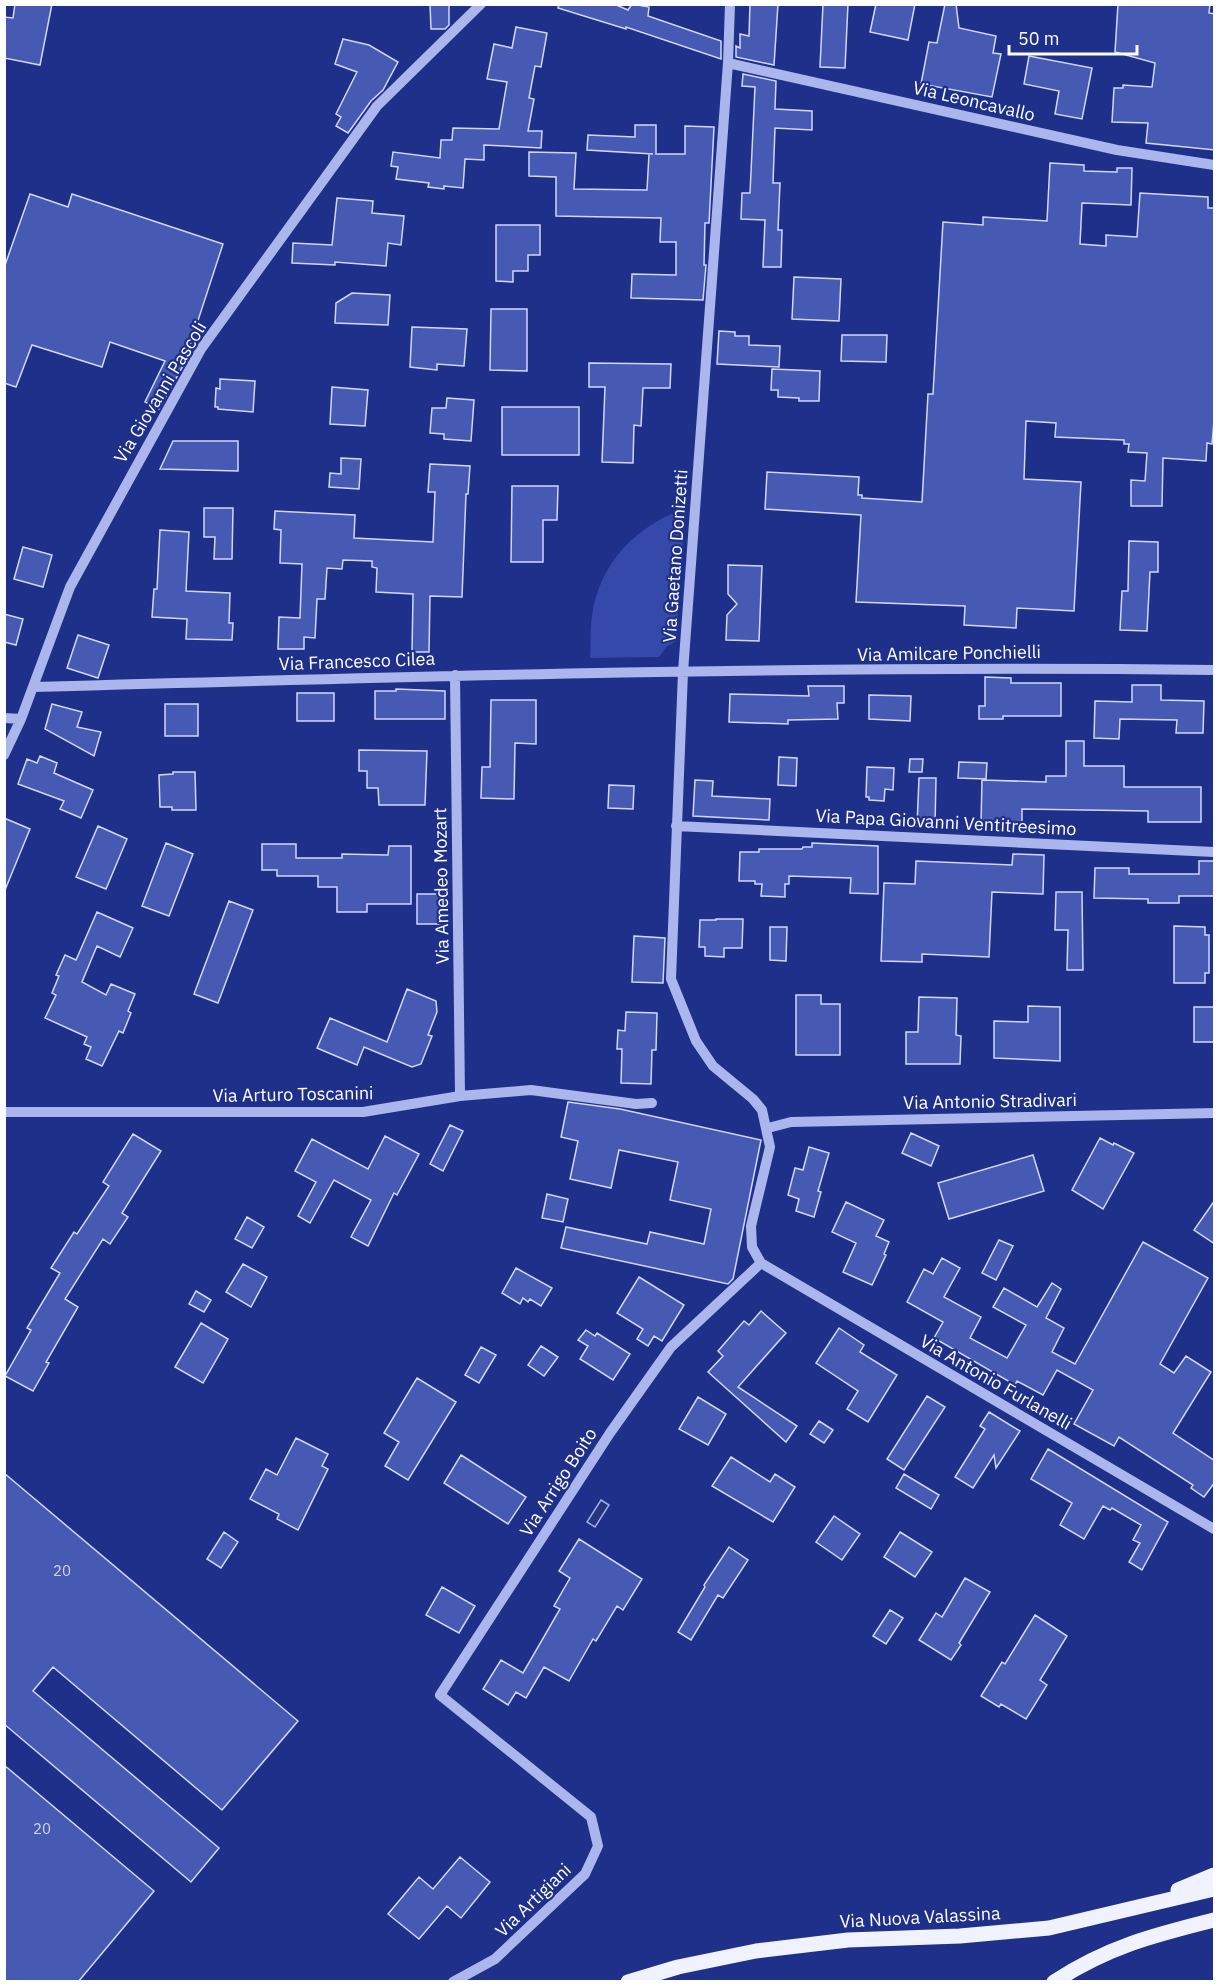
<svg xmlns="http://www.w3.org/2000/svg" width="1219" height="1986" font-family="'IBM Plex Sans',sans-serif">
<style>
.green{fill:#3549ab}
.water{fill:#28357a;stroke:#9eaded;stroke-width:1.5}
.building{fill:#475ab3;stroke:#d0d7f9;stroke-width:1.5}
.lines{fill:none;stroke-linecap:round;stroke-linejoin:round}
.minor{stroke:#abb6ec;stroke-width:10}
.major{stroke:#f0f2ff;stroke-width:15}
.labels{text-anchor:middle;dominant-baseline:central;stroke-width:4.5;stroke-linejoin:round;paint-order:stroke}
.number-label{font-size:15px;fill:#d1d6ec}
.street-label{font-size:18px;fill:#fff;stroke:#1f308b}
</style>
<rect width="100%" height="100%" fill="#1f308b"/>
<path class="green" d="M 685,509 L 676,641 L 666,647 L 659,657 L 590,658 C 591,644 590,629 592,616 C 599,564 636,525 685,509 Z"/>
<path class="water" d="M 601,1500 L 609,1505 L 595,1527 L 587,1522 Z"/>
<path class="building" d="M 15,4 L 52,4 L 40,65 L 4,58 L 4,17 L 13,18 Z
M 430,4 L 449,4 L 449,25 L 445,29 L 431,29 Z
M 559,4 L 614,4 L 628,10 L 632,4 L 649,7 L 648,16 L 721,41 L 721,59 L 626,27 L 626,29 L 558,8 Z
M 750,4 L 778,4 L 774,65 L 736,57 L 736,46 L 740,48 L 740,34 L 749,36 Z
M 823,4 L 848,4 L 845,68 L 820,67 Z
M 876,4 L 915,4 L 908,40 L 870,32 Z
M 945,4 L 956,4 L 959,28 L 996,36 L 993,53 L 1001,54 L 992,97 L 921,84 L 929,42 L 937,43 Z
M 1118,4 L 1210,4 L 1209,13 L 1215,14 L 1215,150 L 1146,143 L 1148,123 L 1112,122 L 1114,88 L 1123,88 L 1123,85 L 1152,87 L 1155,63 L 1115,52 Z
M 516,27 L 547,33 L 541,67 L 535,66 L 529,98 L 534,99 L 528,131 L 542,131 L 541,148 L 484,145 L 484,160 L 465,159 L 463,188 L 444,186 L 444,189 L 428,187 L 429,183 L 396,179 L 398,167 L 391,166 L 393,152 L 440,158 L 441,140 L 452,140 L 453,128 L 499,129 L 507,82 L 487,79 L 494,44 L 512,48 Z
M 343,39 L 369,45 L 398,62 L 383,90 L 371,101 L 348,133 L 336,126 L 341,117 L 336,114 L 357,72 L 335,64 Z
M 1029,56 L 1092,68 L 1082,119 L 1055,114 L 1059,91 L 1024,84 Z
M 743,74 L 776,81 L 775,109 L 812,111 L 812,130 L 775,128 L 773,183 L 780,183 L 778,230 L 782,230 L 781,267 L 763,267 L 765,220 L 741,219 L 742,193 L 750,193 L 755,87 L 742,86 Z
M 635,125 L 656,125 L 656,154 L 685,154 L 685,126 L 714,127 L 709,223 L 705,223 L 704,265 L 706,265 L 703,300 L 631,298 L 632,274 L 676,275 L 676,242 L 660,242 L 661,218 L 556,216 L 556,177 L 529,176 L 529,152 L 576,153 L 574,189 L 647,190 L 649,154 L 653,154 L 587,150 L 588,135 L 635,137 Z
M 1050,163 L 1084,165 L 1084,171 L 1117,172 L 1117,168 L 1132,168 L 1131,205 L 1082,203 L 1080,244 L 1106,246 L 1106,235 L 1137,237 L 1140,193 L 1208,197 L 1208,208 L 1215,208 L 1215,409 L 1212,444 L 1207,443 L 1206,461 L 1163,458 L 1162,506 L 1131,506 L 1131,480 L 1145,481 L 1147,453 L 1128,452 L 1129,444 L 1124,444 L 1124,440 L 1055,437 L 1056,423 L 1026,421 L 1024,479 L 1081,482 L 1074,611 L 1017,608 L 1016,628 L 964,625 L 965,606 L 856,602 L 861,515 L 765,509 L 767,472 L 859,477 L 858,495 L 862,495 L 862,498 L 922,502 L 928,394 L 933,394 L 943,222 L 983,225 L 983,217 L 1047,221 Z
M 30,194 L 68,207 L 72,194 L 223,244 L 187,354 L 189,355 L 159,409 L 145,402 L 165,361 L 110,342 L 102,367 L 32,345 L 16,387 L 4,383 L 4,268 Z
M 337,198 L 373,201 L 372,213 L 404,216 L 401,245 L 388,243 L 386,266 L 335,262 L 335,265 L 292,263 L 293,243 L 332,245 Z
M 496,225 L 540,225 L 540,255 L 528,255 L 528,271 L 513,271 L 513,282 L 496,281 Z
M 794,277 L 841,279 L 839,321 L 792,319 Z
M 352,293 L 390,295 L 388,325 L 335,323 L 336,303 Z
M 491,309 L 527,309 L 527,371 L 490,370 Z
M 412,327 L 467,329 L 464,366 L 437,364 L 437,370 L 410,367 Z
M 719,331 L 735,332 L 735,336 L 749,336 L 749,345 L 780,346 L 779,367 L 717,364 Z
M 842,335 L 887,335 L 886,362 L 841,361 Z
M 589,363 L 671,364 L 670,388 L 643,388 L 641,426 L 634,425 L 633,463 L 602,462 L 605,387 L 589,387 Z
M 772,369 L 820,371 L 819,401 L 799,401 L 799,398 L 778,397 L 778,390 L 771,390 Z
M 220,379 L 255,381 L 253,412 L 218,409 L 218,407 L 215,407 L 216,388 L 220,389 Z
M 332,387 L 368,390 L 365,426 L 330,424 Z
M 447,398 L 474,400 L 471,441 L 444,439 L 444,434 L 430,433 L 432,408 L 446,408 Z
M 502,407 L 579,407 L 579,455 L 502,455 Z
M 173,441 L 238,441 L 238,471 L 160,469 Z
M 341,458 L 361,459 L 359,489 L 329,487 L 330,473 L 341,474 Z
M 430,464 L 470,466 L 468,494 L 466,494 L 462,597 L 430,596 L 429,652 L 412,652 L 413,594 L 376,592 L 377,568 L 372,567 L 372,561 L 343,560 L 342,569 L 327,568 L 325,599 L 317,599 L 315,638 L 304,637 L 304,649 L 278,649 L 279,617 L 300,618 L 302,564 L 280,563 L 281,530 L 274,529 L 275,511 L 355,515 L 354,538 L 433,542 L 435,492 L 428,492 Z
M 512,486 L 558,486 L 557,520 L 543,520 L 543,562 L 511,562 Z
M 204,508 L 233,508 L 232,559 L 214,559 L 215,537 L 204,537 Z
M 160,530 L 189,532 L 186,591 L 230,593 L 229,623 L 233,623 L 232,640 L 186,639 L 187,619 L 152,617 L 154,589 L 157,589 Z
M 1129,541 L 1158,542 L 1158,572 L 1150,572 L 1147,631 L 1120,630 L 1122,591 L 1128,591 Z
M 23,547 L 52,555 L 43,587 L 14,579 Z
M 728,565 L 762,566 L 759,641 L 726,640 L 727,615 L 737,604 L 728,594 Z
M 4,614 L 23,619 L 16,645 L 4,642 Z
M 78,635 L 109,645 L 98,678 L 67,668 Z
M 985,677 L 1011,678 L 1011,683 L 1061,683 L 1061,716 L 1003,716 L 1003,719 L 979,719 L 979,706 L 985,706 Z
M 1132,685 L 1161,685 L 1161,700 L 1204,701 L 1203,733 L 1176,733 L 1177,720 L 1120,719 L 1119,739 L 1094,738 L 1095,701 L 1132,702 Z
M 808,686 L 844,686 L 844,703 L 837,703 L 838,719 L 788,720 L 788,724 L 729,722 L 730,694 L 809,696 Z
M 396,689 L 445,691 L 445,719 L 375,719 L 375,691 L 396,691 Z
M 297,693 L 334,693 L 334,721 L 297,721 Z
M 869,695 L 911,696 L 910,721 L 869,719 Z
M 491,700 L 536,700 L 536,744 L 515,743 L 514,799 L 481,798 L 482,767 L 490,767 Z
M 52,704 L 82,712 L 77,727 L 101,732 L 94,756 L 45,729 Z
M 165,704 L 198,704 L 198,736 L 165,736 Z
M 1066,741 L 1084,741 L 1084,766 L 1124,766 L 1124,787 L 1201,787 L 1201,822 L 1148,822 L 1148,811 L 1022,809 L 1022,825 L 981,823 L 982,780 L 1046,782 L 1046,776 L 1066,776 Z
M 359,750 L 427,751 L 425,805 L 379,805 L 378,788 L 367,788 L 367,771 L 359,771 Z
M 40,756 L 57,763 L 54,773 L 93,790 L 81,818 L 60,809 L 64,801 L 18,784 L 27,759 L 37,763 Z
M 779,757 L 797,758 L 796,786 L 778,785 Z
M 910,759 L 923,759 L 922,772 L 909,772 Z
M 959,762 L 987,763 L 986,779 L 958,778 Z
M 867,767 L 894,768 L 893,790 L 885,789 L 884,801 L 869,800 L 869,797 L 866,797 Z
M 173,772 L 195,772 L 196,810 L 172,810 L 172,807 L 160,807 L 159,775 L 173,774 Z
M 919,778 L 936,778 L 935,826 L 917,826 Z
M 695,780 L 713,781 L 712,796 L 770,799 L 769,820 L 693,816 Z
M 609,785 L 634,786 L 633,809 L 608,808 Z
M 4,818 L 30,829 L 5,890 L 4,890 Z
M 98,826 L 127,839 L 106,889 L 76,877 Z
M 166,843 L 193,854 L 169,916 L 142,906 Z
M 812,843 L 878,846 L 878,894 L 850,893 L 851,878 L 789,876 L 789,884 L 785,884 L 785,897 L 761,896 L 762,884 L 755,884 L 755,881 L 739,881 L 740,852 L 759,852 L 759,849 L 802,849 L 803,847 L 812,847 Z
M 262,844 L 296,844 L 296,858 L 342,858 L 342,854 L 388,855 L 389,846 L 411,846 L 411,904 L 367,904 L 367,912 L 337,912 L 337,887 L 318,887 L 318,876 L 277,876 L 277,870 L 262,870 Z
M 1013,854 L 1044,855 L 1043,894 L 992,892 L 989,957 L 922,954 L 922,962 L 881,961 L 884,883 L 915,884 L 916,861 L 1012,865 Z
M 1199,861 L 1215,861 L 1215,896 L 1179,896 L 1179,903 L 1148,903 L 1148,899 L 1094,898 L 1095,868 L 1129,868 L 1129,874 L 1199,874 Z
M 1056,892 L 1082,892 L 1083,970 L 1067,970 L 1068,930 L 1055,930 Z
M 417,894 L 445,894 L 445,924 L 417,924 Z
M 229,901 L 253,910 L 218,1003 L 194,994 Z
M 97,912 L 133,928 L 120,957 L 97,946 L 82,982 L 106,995 L 111,984 L 135,994 L 128,1011 L 131,1013 L 123,1033 L 119,1031 L 102,1066 L 86,1059 L 91,1047 L 84,1044 L 87,1037 L 45,1018 L 56,995 L 52,993 L 59,976 L 56,975 L 65,955 L 76,960 Z
M 716,919 L 743,919 L 742,948 L 724,948 L 724,957 L 705,956 L 705,947 L 699,947 L 700,920 L 716,920 Z
M 1174,926 L 1205,927 L 1205,935 L 1209,935 L 1209,973 L 1205,973 L 1205,983 L 1174,983 Z
M 770,927 L 787,927 L 786,961 L 770,960 Z
M 634,936 L 665,938 L 663,983 L 632,982 Z
M 407,989 L 436,1001 L 437,1012 L 428,1035 L 432,1036 L 421,1064 L 412,1067 L 364,1047 L 357,1065 L 317,1048 L 330,1018 L 387,1042 Z
M 796,995 L 821,995 L 821,1004 L 840,1004 L 840,1055 L 796,1055 Z
M 919,997 L 957,998 L 956,1035 L 961,1036 L 960,1064 L 906,1064 L 906,1032 L 918,1032 Z
M 1028,1006 L 1060,1007 L 1060,1061 L 994,1058 L 994,1021 L 1028,1022 Z
M 1194,1007 L 1215,1007 L 1215,1042 L 1194,1042 Z
M 626,1012 L 657,1013 L 656,1050 L 652,1050 L 651,1084 L 621,1083 L 622,1049 L 617,1049 L 618,1030 L 625,1031 Z
M 568,1102 L 620,1109 L 761,1140 L 733,1279 L 728,1284 L 561,1248 L 566,1227 L 647,1244 L 650,1232 L 704,1244 L 711,1209 L 670,1200 L 678,1162 L 619,1150 L 611,1188 L 570,1179 L 578,1141 L 561,1137 Z
M 450,1125 L 463,1131 L 443,1171 L 430,1164 Z
M 911,1133 L 939,1146 L 931,1166 L 902,1153 Z
M 133,1134 L 161,1151 L 122,1213 L 128,1217 L 110,1244 L 103,1239 L 65,1299 L 78,1307 L 46,1362 L 49,1363 L 33,1391 L 5,1376 L 31,1330 L 27,1328 L 60,1273 L 51,1268 L 74,1232 L 77,1234 L 109,1186 L 103,1182 Z
M 385,1136 L 419,1154 L 397,1195 L 394,1193 L 368,1246 L 351,1237 L 371,1200 L 334,1180 L 310,1223 L 298,1216 L 316,1182 L 295,1171 L 312,1139 L 368,1169 Z
M 1100,1138 L 1113,1145 L 1114,1143 L 1134,1153 L 1103,1209 L 1072,1190 Z
M 809,1147 L 829,1153 L 818,1191 L 821,1192 L 814,1217 L 796,1211 L 799,1199 L 788,1195 L 795,1168 L 803,1170 Z
M 1033,1155 L 1044,1191 L 949,1219 L 938,1183 Z
M 547,1194 L 568,1199 L 563,1222 L 542,1218 Z
M 1215,1200 L 1215,1244 L 1194,1230 Z
M 846,1202 L 884,1220 L 876,1236 L 889,1242 L 884,1254 L 886,1255 L 872,1285 L 843,1272 L 856,1243 L 832,1232 Z
M 247,1217 L 264,1227 L 252,1248 L 235,1239 Z
M 999,1240 L 1013,1246 L 996,1280 L 982,1273 Z
M 1143,1242 L 1208,1278 L 1160,1364 L 1174,1373 L 1186,1356 L 1211,1372 L 1173,1433 L 1215,1461 L 1215,1482 L 1204,1497 L 1191,1488 L 1193,1485 L 1119,1437 L 1114,1446 L 1074,1424 L 1093,1390 L 1057,1370 L 1043,1395 L 1017,1381 L 1015,1385 L 934,1338 L 943,1322 L 907,1302 L 924,1269 L 933,1274 L 942,1258 L 960,1268 L 944,1297 L 981,1317 L 970,1338 L 1007,1358 L 1026,1325 L 993,1307 L 1004,1288 L 1037,1307 L 1052,1283 L 1061,1289 L 1046,1318 L 1064,1328 L 1052,1352 L 1075,1364 Z
M 243,1264 L 267,1277 L 251,1307 L 226,1292 Z
M 516,1268 L 552,1288 L 541,1306 L 530,1299 L 528,1302 L 523,1298 L 520,1304 L 502,1293 Z
M 639,1277 L 684,1305 L 662,1341 L 654,1336 L 648,1346 L 637,1339 L 643,1329 L 617,1313 Z
M 196,1291 L 211,1300 L 204,1312 L 189,1304 Z
M 761,1311 L 786,1333 L 738,1387 L 797,1426 L 786,1442 L 708,1372 L 723,1356 L 718,1351 L 744,1321 L 749,1325 Z
M 201,1323 L 228,1339 L 203,1383 L 175,1367 Z
M 839,1328 L 864,1345 L 860,1352 L 897,1375 L 868,1422 L 847,1409 L 858,1391 L 816,1363 Z
M 586,1330 L 595,1336 L 597,1333 L 630,1354 L 613,1380 L 580,1359 L 588,1346 L 578,1340 Z
M 541,1346 L 558,1357 L 544,1376 L 528,1365 Z
M 481,1347 L 496,1355 L 479,1383 L 465,1375 Z
M 417,1378 L 456,1402 L 408,1480 L 385,1466 L 399,1442 L 384,1433 Z
M 927,1396 L 945,1407 L 904,1470 L 887,1459 Z
M 698,1397 L 726,1414 L 708,1445 L 679,1429 Z
M 989,1412 L 1020,1431 L 996,1468 L 994,1455 L 973,1488 L 955,1477 L 985,1429 L 980,1426 Z
M 819,1421 L 833,1430 L 824,1443 L 810,1434 Z
M 296,1438 L 328,1454 L 322,1466 L 328,1469 L 298,1530 L 277,1519 L 279,1514 L 250,1499 L 266,1469 L 277,1475 Z
M 1048,1449 L 1168,1522 L 1142,1570 L 1129,1562 L 1140,1543 L 1133,1540 L 1141,1525 L 1112,1508 L 1110,1510 L 1103,1506 L 1084,1539 L 1060,1525 L 1072,1503 L 1031,1479 Z
M 461,1455 L 526,1497 L 508,1524 L 444,1483 Z
M 731,1457 L 770,1482 L 775,1474 L 795,1487 L 773,1522 L 712,1486 Z
M 4,1473 L 298,1721 L 222,1810 L 53,1667 L 33,1691 L 219,1848 L 191,1882 L 4,1724 Z
M 904,1474 L 939,1495 L 931,1509 L 896,1488 Z
M 834,1516 L 860,1534 L 842,1560 L 816,1542 Z
M 224,1532 L 238,1542 L 221,1568 L 207,1559 Z
M 900,1532 L 932,1552 L 915,1577 L 884,1557 Z
M 579,1539 L 642,1579 L 623,1610 L 617,1606 L 596,1641 L 593,1639 L 569,1681 L 544,1667 L 526,1698 L 516,1692 L 508,1705 L 483,1689 L 501,1660 L 523,1673 L 560,1609 L 554,1606 L 570,1578 L 559,1571 Z
M 729,1547 L 748,1560 L 723,1598 L 718,1595 L 691,1640 L 678,1632 L 705,1587 L 704,1585 Z
M 965,1578 L 990,1592 L 959,1643 L 961,1645 L 951,1660 L 919,1640 L 936,1613 L 942,1617 Z
M 442,1587 L 475,1606 L 459,1633 L 426,1615 Z
M 890,1610 L 903,1618 L 886,1644 L 873,1636 Z
M 1035,1615 L 1067,1636 L 1040,1680 L 1047,1685 L 1026,1719 L 1001,1704 L 999,1707 L 981,1696 L 1002,1662 L 1005,1664 Z
M 4,1765 L 154,1891 L 78,1982 L 4,1982 Z
M 460,1857 L 490,1882 L 461,1918 L 447,1906 L 419,1939 L 388,1914 L 419,1877 L 433,1889 Z"/>
<g class="lines">
<path class="minor" d="M 730,4 L 728,63 L 683,672 L 671,979 L 696,1041 L 713,1066 L 753,1099 L 762,1110 L 770,1147 L 751,1226 L 752,1247 L 761,1263 L 1214,1529
M 728,63 L 1117,150 L 1214,165
M 455,675 L 460,1096
M 33,687 C 426,676 821,665 1214,670
M 4,718 L 21,719
M 4,755 L 21,719 L 70,587 L 201,349 L 377,106 L 481,4
M 676,826 L 1214,852
M 4,1112 L 363,1112 L 460,1096 L 531,1090 L 636,1104 L 652,1103
M 768,1128 L 791,1122 L 1214,1113
M 453,1982 L 495,1959 L 585,1874 L 598,1846 L 591,1817 L 440,1695 L 610,1433 L 671,1347 L 761,1263"/>
<path class="major" d="M 1178,1890 L 1214,1875
M 628,1982 L 678,1967 L 756,1951 L 848,1940 L 960,1936 L 1049,1928 L 1214,1889
M 1054,1982 C 1107,1947 1154,1935 1214,1920"/>
</g>
<g class="labels">
<g class="number-label">
<text x="62" y="1570">20</text>
<text x="42" y="1828">20</text>
</g>
<g class="street-label">
<text transform="translate(974 101) rotate(13)">Via Leoncavallo</text>
<text transform="translate(160 392) rotate(-59)">Via Giovanni Pascoli</text>
<text transform="translate(675 556) rotate(-86)">Via Gaetano Donizetti</text>
<text transform="translate(949 653) rotate(-1)">Via Amilcare Ponchielli</text>
<text transform="translate(357 661) rotate(-2)">Via Francesco Cilea</text>
<text transform="translate(946 822) rotate(3)">Via Papa Giovanni Ventitreesimo</text>
<text transform="translate(441 886) rotate(-91)">Via Amedeo Mozart</text>
<text transform="translate(293 1094) rotate(-1)">Via Arturo Toscanini</text>
<text transform="translate(990 1101) rotate(-1)">Via Antonio Stradivari</text>
<text transform="translate(996 1382) rotate(30)">Via Antonio Furlanelli</text>
<text transform="translate(558 1482) rotate(-57)">Via Arrigo Boito</text>
<text transform="translate(533 1900) rotate(-44)">Via Artigiani</text>
<text transform="translate(920 1917) rotate(-3)">Via Nuova Valassina</text>
</g>
</g>
<rect width="1219" height="1986" fill="none" stroke="#ffffff" stroke-width="12"/>
<path d="M1009 45v9h128v-9" fill="none" stroke="#ffffff" stroke-width="3"/>
<text x="1018" y="45" font-size="18" fill="#ffffff" stroke="#1f308b" stroke-width="4.5" paint-order="stroke">50 m</text>
</svg>
